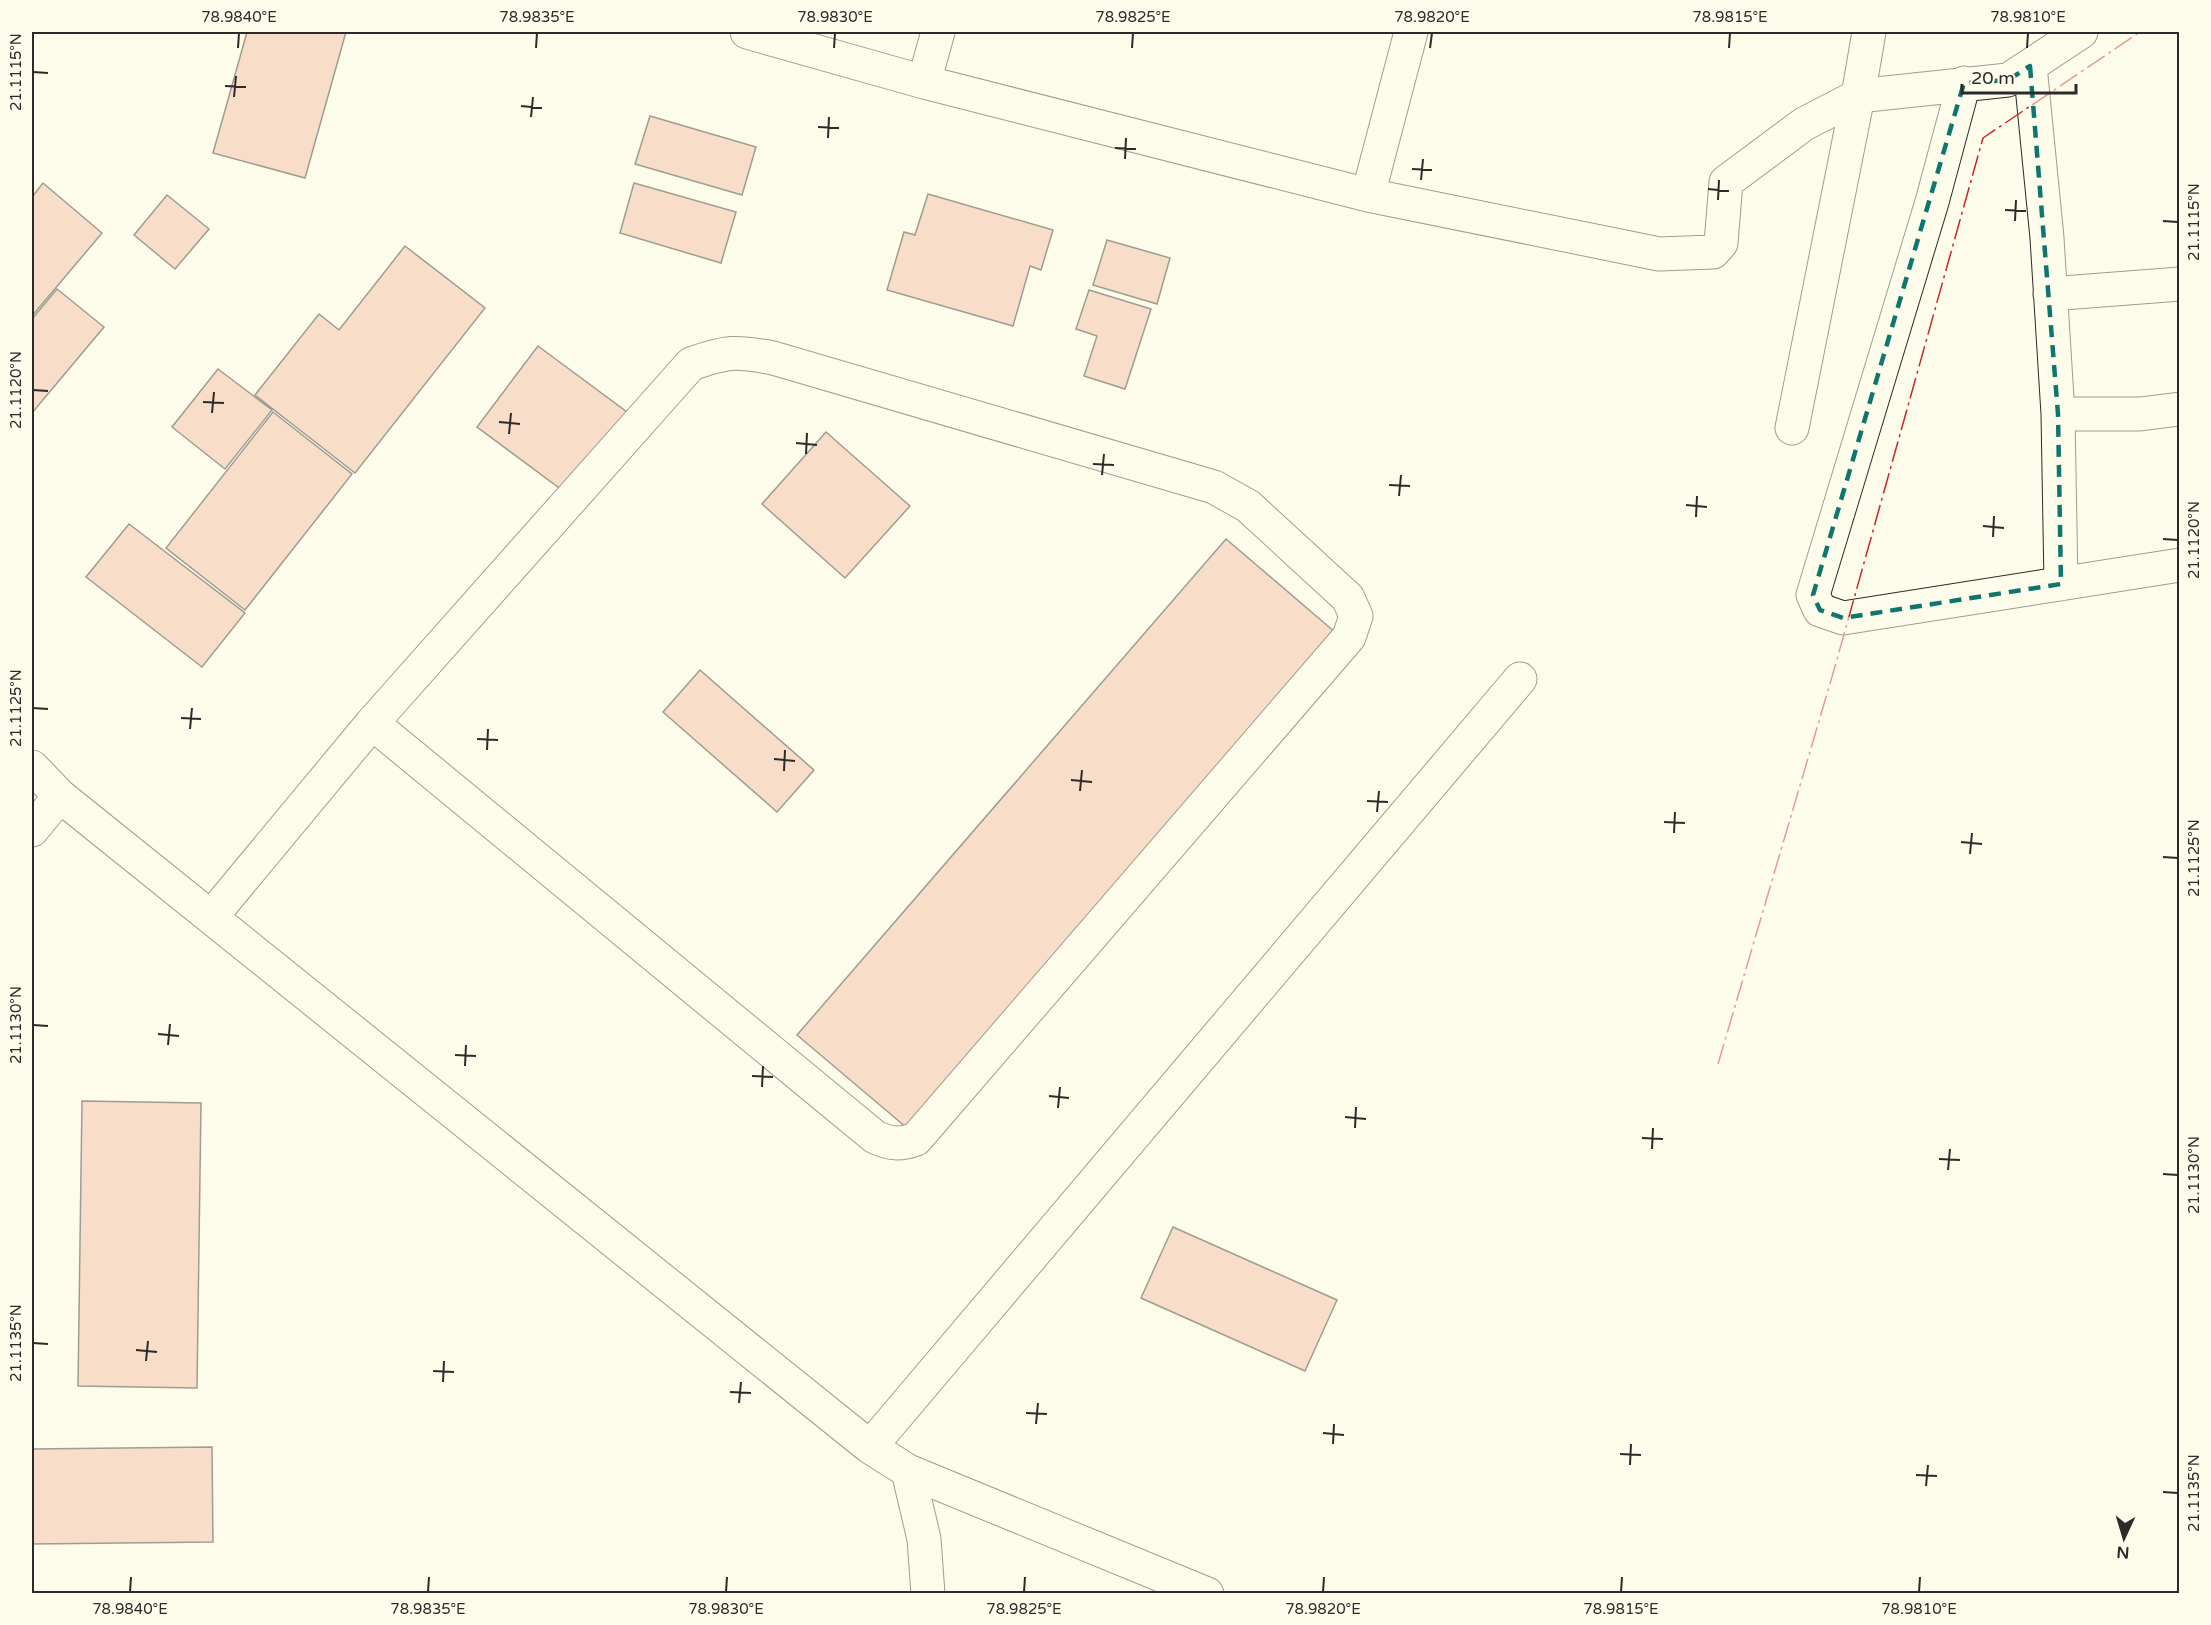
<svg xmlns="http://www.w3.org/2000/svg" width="2211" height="1625" font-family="'Varela Round',sans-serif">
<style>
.building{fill:#f2b8a0;stroke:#2b2b2b;stroke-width:1.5}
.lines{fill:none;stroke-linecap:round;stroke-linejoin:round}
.minor-casing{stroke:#2b2b2b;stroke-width:35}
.minor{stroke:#fdfbea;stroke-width:33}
.power{stroke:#c62828;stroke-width:1.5;stroke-dasharray:21 4.5 3 4.5;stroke-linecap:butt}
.marked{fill:none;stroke:#0f766e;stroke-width:4.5;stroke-dasharray:12 8;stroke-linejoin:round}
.ticks{fill:none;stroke:#2b2b2b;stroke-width:2}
.neatline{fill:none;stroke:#2b2b2b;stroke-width:2}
.ticks-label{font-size:15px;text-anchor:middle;fill:#2b2b2b}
</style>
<rect width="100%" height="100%" fill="#fdfbea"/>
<path class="building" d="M 247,32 L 346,32 L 305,178 L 213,153 Z
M 650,116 L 756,147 L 742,195 L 635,164 Z
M 43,183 L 102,233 L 32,316 L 32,197 Z
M 634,183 L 736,212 L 721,263 L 620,233 Z
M 928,194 L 1053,230 L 1041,270 L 1030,266 L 1013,326 L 887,290 L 904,232 L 915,235 Z
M 167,195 L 209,229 L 175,269 L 134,235 Z
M 1107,240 L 1170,258 L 1157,304 L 1093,285 Z
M 405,246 L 485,308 L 355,473 L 255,395 L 319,314 L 339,330 Z
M 57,289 L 104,327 L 32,413 L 32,319 Z
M 1089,290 L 1151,309 L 1125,389 L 1084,376 L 1097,336 L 1076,329 Z
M 538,346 L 631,415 L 570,496 L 477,427 Z
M 218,369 L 272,410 L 225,469 L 172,427 Z
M 273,412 L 352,474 L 245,610 L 166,548 Z
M 826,432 L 910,506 L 845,578 L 762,504 Z
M 129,524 L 245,613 L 202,667 L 86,577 Z
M 1226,539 L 1336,633 L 907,1128 L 797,1035 Z
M 700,670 L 814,770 L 777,812 L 663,712 Z
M 82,1101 L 201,1103 L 197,1388 L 78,1386 Z
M 1173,1227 L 1337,1300 L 1305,1371 L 1141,1298 Z
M 212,1447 L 213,1542 L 32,1544 L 32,1449 Z"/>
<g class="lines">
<g class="minor-casing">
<path id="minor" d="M 747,32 L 924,82 L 1368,195 L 1659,254 L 1713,252 L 1721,243 L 1726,182 L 1804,124 L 1858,96 L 2008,80 L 2081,32
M 2030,66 L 2047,238 L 2058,414 L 2140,414 L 2180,409
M 924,82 L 938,32
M 1964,83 L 1932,202 L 1813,595 L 1820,610 L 1843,618 L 2180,565
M 1368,195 L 1411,32
M 2050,294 L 2180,284
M 2058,414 L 2061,584
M 1792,428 L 1858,96 L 1869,32
M 32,767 L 60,796 L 870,1447 L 908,1471 L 1207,1594
M 32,830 L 60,796
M 211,917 L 372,723 L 691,364 C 727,351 736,351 773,358 L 1214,487 L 1248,506 L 1348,598 L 1356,616 L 1349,637 L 916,1139 C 900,1145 890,1144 875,1137 L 372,723
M 870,1447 L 1520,679
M 908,1471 L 924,1539 L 928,1594"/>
</g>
<use href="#minor" class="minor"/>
<path class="power" d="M 1718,1064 L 1834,670 L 1983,138 L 2140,32"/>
</g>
<path d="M0 0H2211V1625H0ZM 2030,66 L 2058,414 L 2061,584 L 1843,618 L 1820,610 L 1813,595 L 1964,83 L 2008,80 Z" fill="#fdfbea" fill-opacity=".55" fill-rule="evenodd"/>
<path class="marked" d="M 2030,66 L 2058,414 L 2061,584 L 1843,618 L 1820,610 L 1813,595 L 1964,83 L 2008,80 Z"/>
<path class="ticks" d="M 238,48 L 239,33M 536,48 L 537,33M 834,48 L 835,33M 1132,48 L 1133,33M 1430,48 L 1432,33M 1729,48 L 1730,33M 2027,48 L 2028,33M 33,72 L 48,73M 225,86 L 246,87M 234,97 L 236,76M 521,106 L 542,108M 531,117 L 533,97M 818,127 L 839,128M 828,138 L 829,117M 1115,148 L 1136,149M 1125,159 L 1126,138M 1412,169 L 1432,170M 1421,180 L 1423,159M 1708,189 L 1729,191M 1718,200 L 1719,180M 2005,210 L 2026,211M 2015,221 L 2016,200M 2163,221 L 2178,222M 33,390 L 48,391M 203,402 L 224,403M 212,413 L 214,392M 499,422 L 520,424M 509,434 L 511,413M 796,443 L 817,445M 806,454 L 807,433M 1093,464 L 1114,465M 1102,475 L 1104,454M 1389,485 L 1410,486M 1399,496 L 1401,475M 1686,505 L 1707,507M 1696,517 L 1697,496M 1983,526 L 2004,528M 1993,537 L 1994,516M 2163,539 L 2178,540M 33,708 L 48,709M 181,718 L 201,719M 190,729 L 192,708M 477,739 L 498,740M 487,750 L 488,729M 774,759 L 795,761M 784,771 L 785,750M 1071,780 L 1092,782M 1080,791 L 1082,770M 1367,801 L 1388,802M 1377,812 L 1379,791M 1664,822 L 1685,823M 1674,833 L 1675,812M 1961,842 L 1982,844M 1970,854 L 1972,833M 2163,857 L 2178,858M 33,1025 L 48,1026M 158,1034 L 179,1036M 168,1045 L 170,1024M 455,1055 L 476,1056M 465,1066 L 466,1045M 752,1076 L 773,1077M 762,1087 L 763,1066M 1049,1096 L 1069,1098M 1058,1108 L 1060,1087M 1345,1117 L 1366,1119M 1355,1128 L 1356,1107M 1642,1138 L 1663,1139M 1652,1149 L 1653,1128M 1939,1159 L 1960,1160M 1948,1170 L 1950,1149M 2163,1174 L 2178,1175M 33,1343 L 48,1344M 136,1350 L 157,1352M 146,1361 L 148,1341M 433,1371 L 454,1372M 443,1382 L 444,1361M 730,1392 L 751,1393M 739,1403 L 741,1382M 1026,1413 L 1047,1414M 1036,1424 L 1038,1403M 1323,1433 L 1344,1435M 1333,1444 L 1334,1424M 1620,1454 L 1641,1455M 1630,1465 L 1631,1444M 1916,1475 L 1937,1476M 1926,1486 L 1928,1465M 2163,1492 L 2178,1493M 130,1592 L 131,1577M 428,1592 L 429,1577M 726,1592 L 727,1577M 1024,1592 L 1025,1577M 1323,1592 L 1324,1577M 1621,1592 L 1622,1577M 1919,1592 L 1920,1577"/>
<rect width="2211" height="1625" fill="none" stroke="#fdfbea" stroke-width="66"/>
<g transform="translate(2124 1538) rotate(184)" stroke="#fdfbea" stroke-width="4.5" paint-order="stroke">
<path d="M0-4.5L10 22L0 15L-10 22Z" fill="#2b2b2b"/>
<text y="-9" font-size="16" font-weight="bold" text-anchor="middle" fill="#2b2b2b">N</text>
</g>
<path d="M1962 84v9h114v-9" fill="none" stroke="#2b2b2b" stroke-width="3"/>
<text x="1971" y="84" font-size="18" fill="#2b2b2b" stroke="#fdfbea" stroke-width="4.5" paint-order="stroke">20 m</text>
<rect x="33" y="33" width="2145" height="1559" class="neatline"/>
<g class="ticks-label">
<text x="239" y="22">78.9840°E</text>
<text x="537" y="22">78.9835°E</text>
<text x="835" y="22">78.9830°E</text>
<text x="1133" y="22">78.9825°E</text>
<text x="1432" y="22">78.9820°E</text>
<text x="1730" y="22">78.9815°E</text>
<text x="2028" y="22">78.9810°E</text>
<text transform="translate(16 72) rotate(-90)" y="5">21.1115°N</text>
<text transform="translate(2194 222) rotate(-90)" y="5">21.1115°N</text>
<text transform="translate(16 390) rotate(-90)" y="5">21.1120°N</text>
<text transform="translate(2194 540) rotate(-90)" y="5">21.1120°N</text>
<text transform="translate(16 708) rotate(-90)" y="5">21.1125°N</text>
<text transform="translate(2194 858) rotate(-90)" y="5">21.1125°N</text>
<text transform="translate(16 1025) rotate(-90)" y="5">21.1130°N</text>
<text transform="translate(2194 1175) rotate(-90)" y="5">21.1130°N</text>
<text transform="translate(16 1343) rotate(-90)" y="5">21.1135°N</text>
<text transform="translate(2194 1493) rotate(-90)" y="5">21.1135°N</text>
<text x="130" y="1614">78.9840°E</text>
<text x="428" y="1614">78.9835°E</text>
<text x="726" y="1614">78.9830°E</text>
<text x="1024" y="1614">78.9825°E</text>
<text x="1323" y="1614">78.9820°E</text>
<text x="1621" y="1614">78.9815°E</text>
<text x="1919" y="1614">78.9810°E</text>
</g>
</svg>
